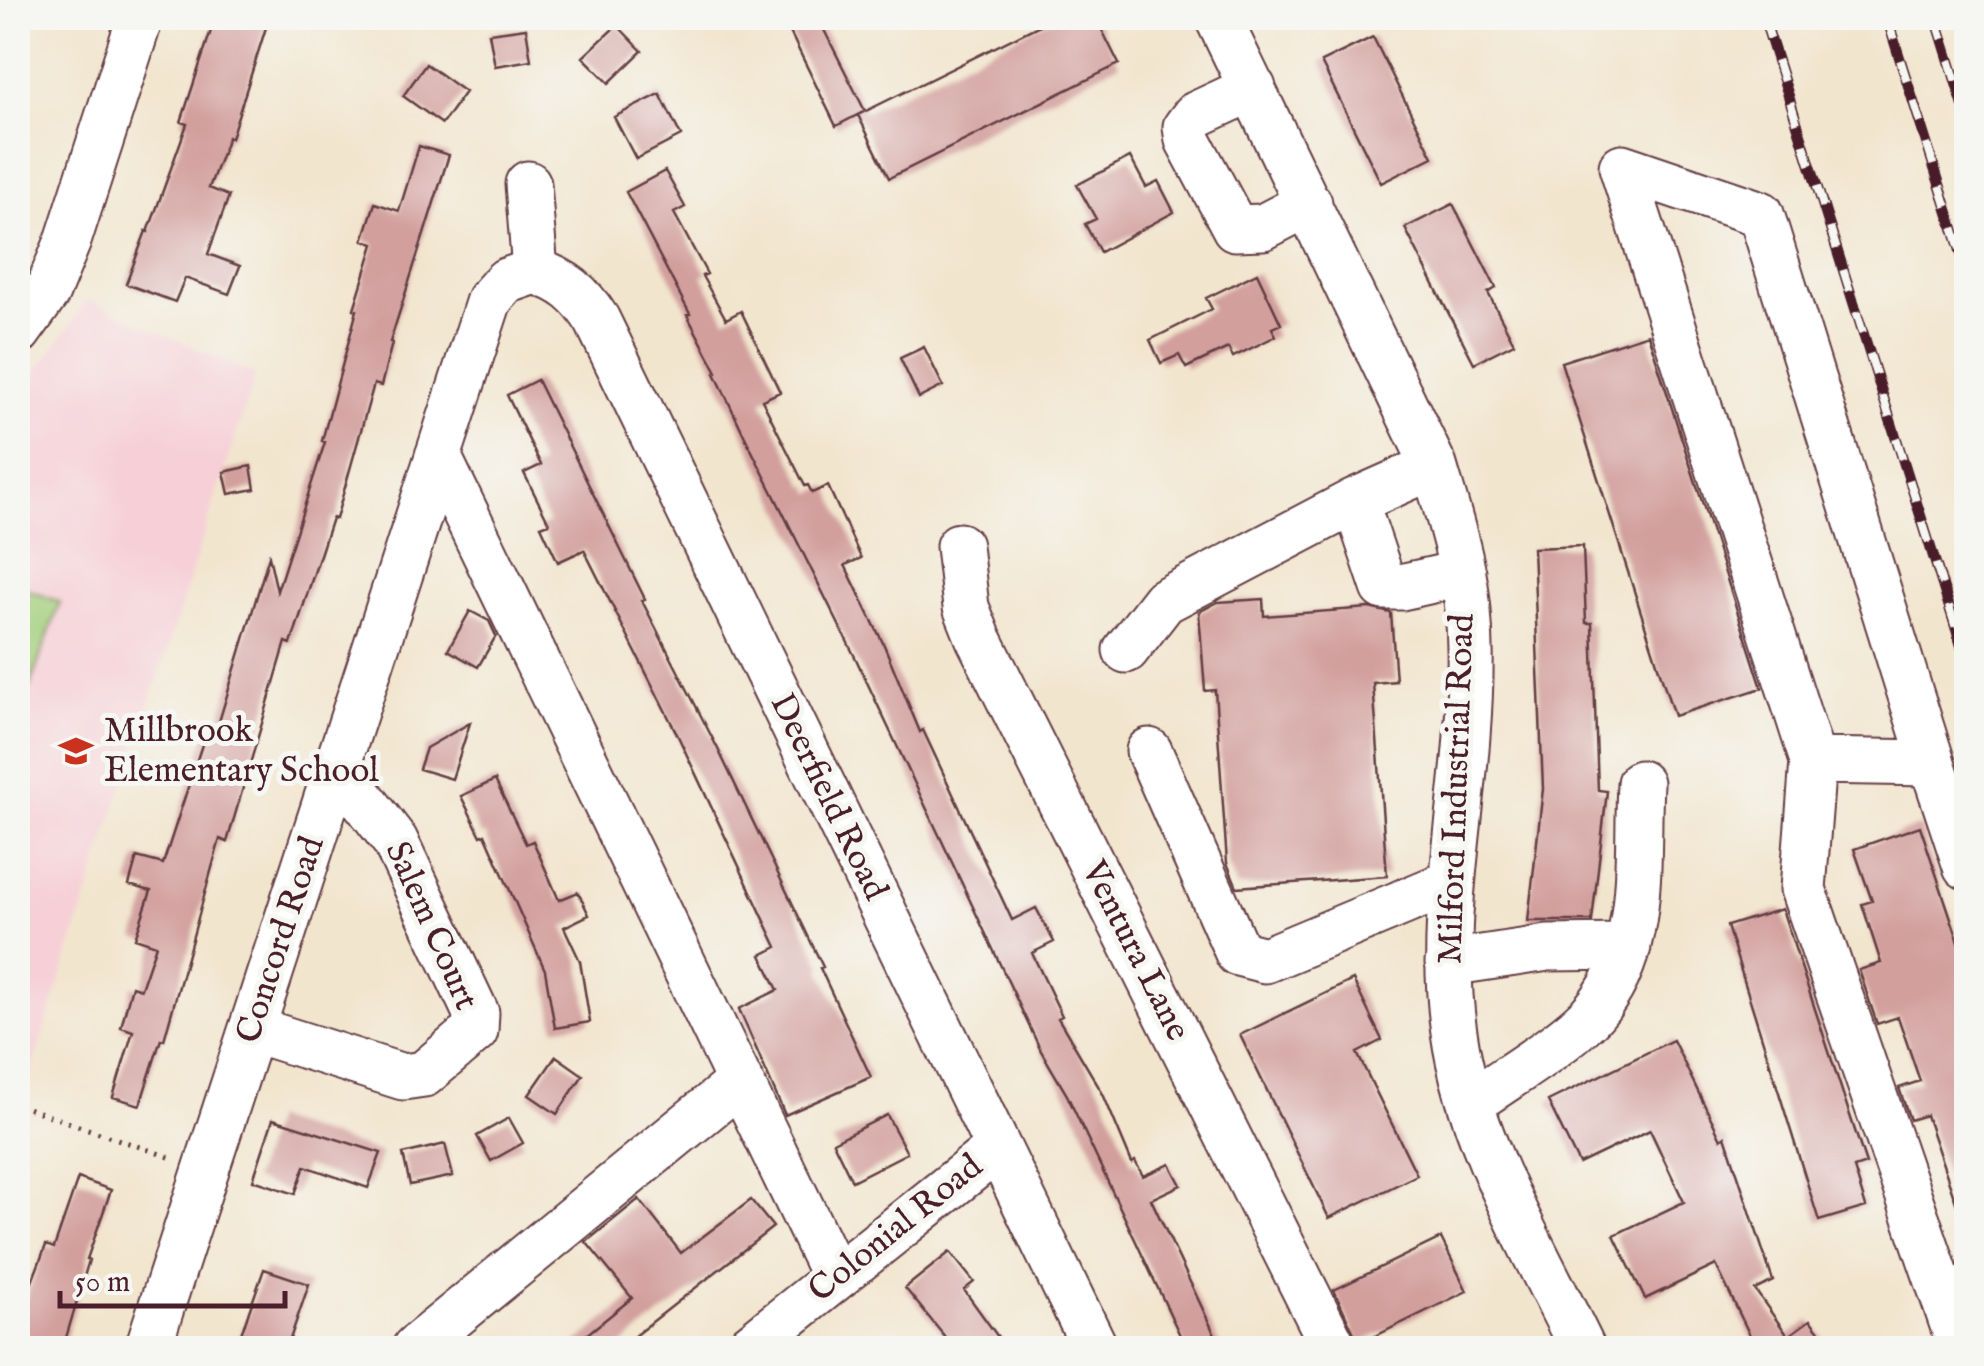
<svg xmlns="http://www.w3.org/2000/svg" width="1984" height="1366" font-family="'IM FELL English',serif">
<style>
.built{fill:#f6cfd7}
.grass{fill:#a3cf7b;stroke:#767753;stroke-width:2.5}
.building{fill:#d29f9d}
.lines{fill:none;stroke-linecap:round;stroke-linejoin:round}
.minor-casing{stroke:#633d43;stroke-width:49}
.path{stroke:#633d43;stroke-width:5;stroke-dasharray:2.5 8;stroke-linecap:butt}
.minor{stroke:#fff;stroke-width:45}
.rail-casing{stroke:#4a1f2b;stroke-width:11}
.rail{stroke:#f6f6f2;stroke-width:8;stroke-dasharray:22;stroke-linecap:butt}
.labels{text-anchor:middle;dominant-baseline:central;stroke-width:10;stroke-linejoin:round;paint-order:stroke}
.poi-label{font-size:35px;fill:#4a1f2b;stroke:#f6f6f2;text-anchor:start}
.street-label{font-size:35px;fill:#4a1f2b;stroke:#f6f6f2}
</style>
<rect width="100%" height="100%" fill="#f6f6f2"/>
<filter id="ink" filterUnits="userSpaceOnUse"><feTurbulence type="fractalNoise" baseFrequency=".01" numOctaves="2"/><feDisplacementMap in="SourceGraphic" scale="20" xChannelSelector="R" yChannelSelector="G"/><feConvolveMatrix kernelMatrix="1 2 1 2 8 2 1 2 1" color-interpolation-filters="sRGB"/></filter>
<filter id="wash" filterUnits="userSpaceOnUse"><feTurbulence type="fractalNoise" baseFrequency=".0048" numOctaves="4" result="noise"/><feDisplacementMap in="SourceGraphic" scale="40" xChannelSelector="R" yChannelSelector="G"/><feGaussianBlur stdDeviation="2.25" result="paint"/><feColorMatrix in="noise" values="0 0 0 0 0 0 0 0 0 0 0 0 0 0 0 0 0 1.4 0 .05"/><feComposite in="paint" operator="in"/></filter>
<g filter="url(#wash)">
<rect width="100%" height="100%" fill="#f2e5ce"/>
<path class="built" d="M 88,300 L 255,375 L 18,1111 L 18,391 L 35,374 Z"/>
<path class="grass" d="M 18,586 L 60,602 L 18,719 Z"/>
<g id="blocks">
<path class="building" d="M 215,18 L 269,18 L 231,138 L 228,137 L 209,188 L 229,196 L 208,254 L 240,266 L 229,294 L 185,278 L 175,302 L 126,284 L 146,231 L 148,232 L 187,124 L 181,122 Z
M 818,18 L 865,111 L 836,126 L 790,32 Z
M 1054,18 L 1096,18 L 1119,64 L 889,178 L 858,115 Z
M 617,25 L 642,51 L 609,83 L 583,57 Z
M 526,28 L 531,60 L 495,66 L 489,33 Z
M 1373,37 L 1433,157 L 1381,183 L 1321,62 Z
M 426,64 L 465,92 L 442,124 L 403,96 Z
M 660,94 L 681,136 L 636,159 L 614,117 Z
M 419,146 L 449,155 L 390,342 L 392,343 L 381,386 L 374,384 L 336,519 L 332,518 L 291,644 L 286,642 L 227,842 L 220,839 L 164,1040 L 161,1039 L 140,1105 L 113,1097 L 133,1031 L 121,1027 L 132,986 L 141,989 L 156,945 L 135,938 L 151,891 L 129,885 L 137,857 L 163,864 L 209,723 L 218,725 L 269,556 L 277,591 L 325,442 L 322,441 L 357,310 L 354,309 L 374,244 L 363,240 L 375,203 L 399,211 Z
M 1130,157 L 1146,187 L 1158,181 L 1174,212 L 1100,252 L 1085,224 L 1096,219 L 1077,185 Z
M 665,171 L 685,207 L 674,213 L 707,274 L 702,276 L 726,319 L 741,311 L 780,392 L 762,400 L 805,486 L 808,485 L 812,493 L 828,486 L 861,558 L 845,565 L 884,645 L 920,732 L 923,730 L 1012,920 L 1036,908 L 1054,942 L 1032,953 L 1062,1016 L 1058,1018 L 1103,1094 L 1132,1163 L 1135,1161 L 1143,1176 L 1170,1164 L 1181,1185 L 1151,1199 L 1221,1348 L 1186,1348 L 1067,1095 L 1041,1051 L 856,659 L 745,437 L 715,373 L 717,372 L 687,315 L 690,314 L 626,192 Z
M 1453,204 L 1496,288 L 1488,293 L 1514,343 L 1474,363 L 1405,228 Z
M 1257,273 L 1281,324 L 1272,328 L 1276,336 L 1233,357 L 1228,348 L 1186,368 L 1179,355 L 1161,363 L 1150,340 L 1212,309 L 1206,298 Z
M 1648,334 L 1762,688 L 1674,716 L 1561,362 Z
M 924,347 L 943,386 L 919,398 L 900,358 Z
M 537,380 L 645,599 L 642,601 L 718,749 L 823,967 L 820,968 L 871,1077 L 785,1115 L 739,1009 L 778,990 L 761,955 L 777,947 L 677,734 L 584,550 L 558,562 L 541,526 L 549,523 L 524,473 L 541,465 L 507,395 Z
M 251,466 L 255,489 L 229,494 L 224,472 Z
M 1583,546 L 1586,623 L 1592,623 L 1598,790 L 1607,791 L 1592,921 L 1528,921 L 1543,789 L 1533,548 Z
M 1263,599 L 1264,616 L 1369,608 L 1391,613 L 1396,681 L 1373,683 L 1387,876 L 1237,887 L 1227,863 L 1215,690 L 1205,691 L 1199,612 L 1218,602 Z
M 470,611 L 489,621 L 496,636 L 478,667 L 448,650 Z
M 470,723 L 452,779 L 419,769 L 426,748 Z
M 495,780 L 526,844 L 533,841 L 559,900 L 578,892 L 589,915 L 564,927 L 580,961 L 590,1022 L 555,1028 L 545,970 L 485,834 L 481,836 L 461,796 Z
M 1920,826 L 1966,963 L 1966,1220 L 1962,1220 L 1926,1115 L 1910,1120 L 1899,1088 L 1920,1081 L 1898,1017 L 1877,1024 L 1859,970 L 1881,963 L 1862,904 L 1872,901 L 1854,849 Z
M 1782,909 L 1866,1164 L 1854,1168 L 1866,1207 L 1819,1221 L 1727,926 Z
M 1353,980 L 1382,1040 L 1357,1053 L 1417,1175 L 1329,1218 L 1240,1035 Z
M 1673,1040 L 1721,1139 L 1725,1136 L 1773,1281 L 1755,1290 L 1788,1336 L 1810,1320 L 1832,1348 L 1756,1348 L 1716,1265 L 1645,1299 L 1614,1235 L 1684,1202 L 1650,1130 L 1579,1164 L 1548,1101 Z
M 556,1056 L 583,1075 L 557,1114 L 529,1095 Z
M 887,1115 L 907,1153 L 852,1181 L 833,1142 Z
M 509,1118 L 523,1143 L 491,1161 L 477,1136 Z
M 273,1119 L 381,1153 L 368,1188 L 305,1166 L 295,1194 L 253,1180 Z
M 445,1144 L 453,1176 L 410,1185 L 403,1154 Z
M 78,1178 L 111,1190 L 87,1259 L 89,1260 L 63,1348 L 18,1348 L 18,1324 L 22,1308 L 46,1245 L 54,1248 Z
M 639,1199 L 681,1253 L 751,1200 L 773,1227 L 619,1348 L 570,1348 L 632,1298 L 586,1242 Z
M 1441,1238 L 1467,1291 L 1359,1344 L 1334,1290 Z
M 950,1252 L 974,1282 L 964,1290 L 1006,1348 L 954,1348 L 905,1288 Z
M 264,1269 L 309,1284 L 287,1348 L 236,1348 Z"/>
</g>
</g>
<g filter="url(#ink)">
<use href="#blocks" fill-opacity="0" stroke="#633d43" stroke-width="2.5"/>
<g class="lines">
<g class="minor-casing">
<path id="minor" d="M 1218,18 L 1434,466 C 1444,500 1455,534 1462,569 C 1473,622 1471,682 1467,736 C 1460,834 1439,933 1454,1032 C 1469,1141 1535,1250 1582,1348
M 1253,88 L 1195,115 L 1186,127 L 1188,140 L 1235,228 L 1263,227 L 1309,203
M 528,184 L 535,271
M 535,271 C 565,281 580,293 597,320 L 1095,1348
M 18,332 L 47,292 L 68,241 L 140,18
M 438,456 L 835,1278
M 1434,466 L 1355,501 L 1384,587 L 1401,587 L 1463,573
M 959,546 L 966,607 L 978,637 L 1334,1348
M 1126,650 L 1164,601 L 1355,501
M 1149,751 L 1238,953 L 1265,960 L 1452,882
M 1813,761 L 1932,763 L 1966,866
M 1932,763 L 1761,214 L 1622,167 L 1813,761 L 1803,889 L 1961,1348
M 1448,963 L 1548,948 L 1628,947
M 252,1029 L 403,1077 L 424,1074 L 475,1031 L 476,1013 L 395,841 L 362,798 L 333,781
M 1471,1103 C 1507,1077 1559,1047 1589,1017 C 1648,955 1636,862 1640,783
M 148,1348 L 489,300 L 506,281 L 535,271
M 415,1348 L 740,1082
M 748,1348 L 998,1148"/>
</g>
<path class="path" d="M 18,1105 L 172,1158"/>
<use href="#minor" class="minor"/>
<g class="rail-casing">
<path id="rail" d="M 1764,18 L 1966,660
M 1887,18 L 1966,268
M 1936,18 L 1966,114"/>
</g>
<use href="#rail" class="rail"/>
</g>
</g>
<defs>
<g id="school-bare" transform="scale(2.7)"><path d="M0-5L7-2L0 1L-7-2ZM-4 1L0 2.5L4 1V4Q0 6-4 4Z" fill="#c8321e" stroke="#f6f6f2" stroke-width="2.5" paint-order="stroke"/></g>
</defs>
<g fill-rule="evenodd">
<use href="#school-bare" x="76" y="751"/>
</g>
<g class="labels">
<g class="poi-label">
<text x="104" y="731">Millbrook<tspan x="104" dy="40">Elementary School</tspan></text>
</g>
<g class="street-label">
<text transform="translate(1457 789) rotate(-88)">Milford Industrial Road</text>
<text transform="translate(828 797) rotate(64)">Deerfield Road</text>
<text transform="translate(431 926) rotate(66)">Salem Court</text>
<text transform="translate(281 940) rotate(-72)">Concord Road</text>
<text transform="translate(1135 951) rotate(63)">Ventura Lane</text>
<text transform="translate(896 1229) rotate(-39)">Colonial Road</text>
</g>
</g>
<rect width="1984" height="1366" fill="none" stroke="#f6f6f2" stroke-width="60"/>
<path d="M60 1291v15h225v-15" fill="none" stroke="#4a1f2b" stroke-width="5"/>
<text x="75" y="1291" font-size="30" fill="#4a1f2b" stroke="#f6f6f2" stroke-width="8" paint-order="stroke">50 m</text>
</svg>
